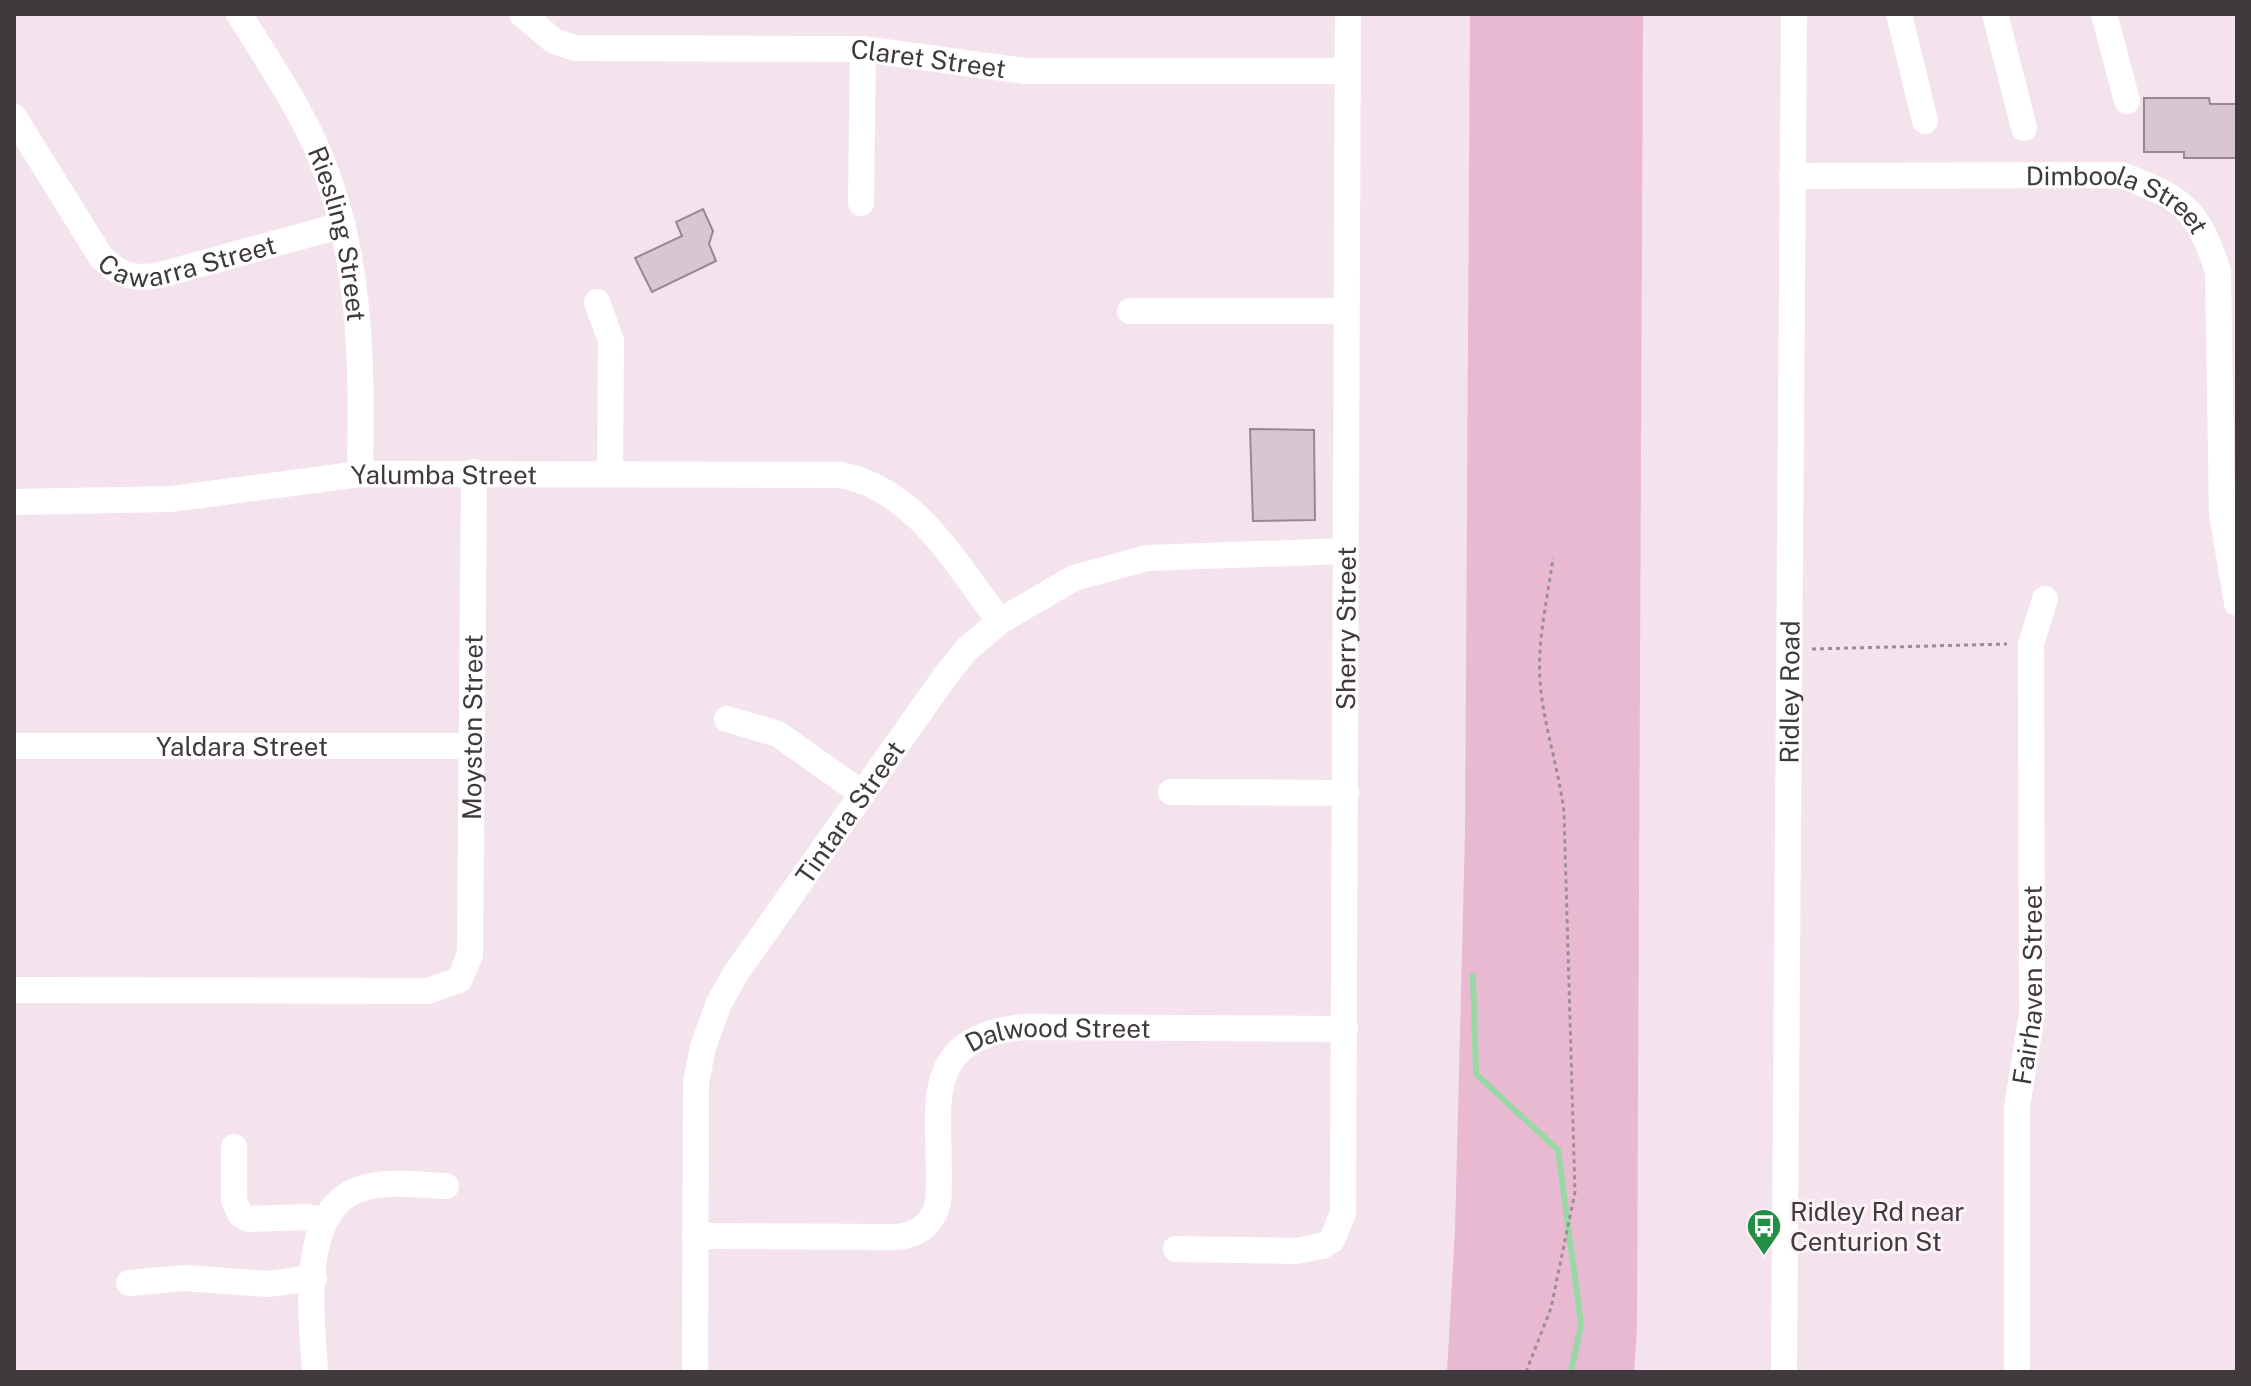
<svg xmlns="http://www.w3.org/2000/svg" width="2251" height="1386" font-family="'Public Sans',sans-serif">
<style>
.green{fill:#e8b9d1}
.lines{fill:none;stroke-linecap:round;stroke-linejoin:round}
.stream{stroke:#99d8a5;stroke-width:6}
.building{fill:#d8c7d0;stroke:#988890;stroke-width:2}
.path{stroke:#9a8e94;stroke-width:3;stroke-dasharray:4 4;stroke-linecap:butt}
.minor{stroke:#fff;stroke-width:26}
.labels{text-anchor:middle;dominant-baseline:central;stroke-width:6;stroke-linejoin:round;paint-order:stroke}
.street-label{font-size:26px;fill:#40393d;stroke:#fdf3f8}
.poi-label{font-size:26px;fill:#40393d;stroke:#fdf3f8;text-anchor:start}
</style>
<rect width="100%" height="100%" fill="#f4e3ec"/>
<path class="green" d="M 1470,14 L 1643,14 L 1637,1328 L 1634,1372 L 1447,1372 L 1455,1230 L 1465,833 Z"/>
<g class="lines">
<path class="stream" d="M 1473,976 L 1476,1074 L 1558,1150 L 1581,1324 L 1571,1372"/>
</g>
<path class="building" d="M 2144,98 L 2209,98 L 2210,104 L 2237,104 L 2237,158 L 2184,158 L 2184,152 L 2144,152 Z
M 703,209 L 713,231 L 709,244 L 716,261 L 652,292 L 635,258 L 682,236 L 676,222 Z
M 1250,429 L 1314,430 L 1315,520 L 1253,521 Z"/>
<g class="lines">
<path class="path" d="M 1812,649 L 2007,644
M 1526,1372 L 1551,1308 L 1575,1192 L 1564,813 C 1559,768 1543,725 1540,680 C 1537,641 1548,596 1553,558"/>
<g class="minor">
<path id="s1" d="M 239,14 C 267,59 297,103 318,151 C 362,255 362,362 360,474"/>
<path id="s2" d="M 522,14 L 554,41 L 575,48 L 863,49 L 1025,71 L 1347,71"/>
<path d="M 1899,14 L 1925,121"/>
<path d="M 1995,14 L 2024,128"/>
<path d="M 2104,14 L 2127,101"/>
<path id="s3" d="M 14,117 L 101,257 C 120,276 135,280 160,275 L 343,225"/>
<path id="s4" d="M 1792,176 L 2121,175 C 2182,198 2197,207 2218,271 L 2222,514 L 2237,603"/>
<path d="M 861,203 L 863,49"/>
<path d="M 597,302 L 611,341 L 610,472"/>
<path d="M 1130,311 L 1344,311"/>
<path id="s5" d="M 14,502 L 171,499 L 360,474 L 841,475 C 916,489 956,565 1000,621"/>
<path d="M 727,719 L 778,734 L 860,792"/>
<path id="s6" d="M 14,746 L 471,746"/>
<path d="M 1171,792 L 1346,793"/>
<path id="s7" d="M 14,990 L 428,991 L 459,980 L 470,955 L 474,472"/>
<path d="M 234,1147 L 234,1200 L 240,1214 L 248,1219 L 307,1217 L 323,1220"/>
<path id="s8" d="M 695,1236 L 898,1237 C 920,1234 932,1224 938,1203 C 945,1120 909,1038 1024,1027 L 1345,1029"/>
<path id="s9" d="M 1176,1249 L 1296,1251 L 1322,1246 L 1332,1240 L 1343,1213 L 1348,14"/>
<path d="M 129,1283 L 185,1278 L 268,1284 L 314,1278"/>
<path d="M 315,1372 C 312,1319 297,1210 360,1189 C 387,1180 419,1185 446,1186"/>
<path id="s10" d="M 695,1372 L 696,1082 L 703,1047 L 719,1003 L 736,973 L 946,675 L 967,649 L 1000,621 L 1074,578 L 1147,558 L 1345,551"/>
<path id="s11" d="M 1784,1372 L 1794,14"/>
<path id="s12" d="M 2017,1372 L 2017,1107 L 2032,1014 L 2031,644 L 2045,599"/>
</g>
</g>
<defs>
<g id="bus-pin" transform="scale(1.8)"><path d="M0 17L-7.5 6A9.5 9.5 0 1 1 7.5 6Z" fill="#228e46" stroke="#fdf3f8"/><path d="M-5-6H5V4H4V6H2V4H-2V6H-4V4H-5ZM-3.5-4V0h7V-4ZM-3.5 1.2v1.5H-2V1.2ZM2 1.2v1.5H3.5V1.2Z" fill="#fff"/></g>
</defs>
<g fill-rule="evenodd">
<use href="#bus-pin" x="1764" y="1226"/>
</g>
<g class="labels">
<g class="street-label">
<text stroke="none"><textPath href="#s2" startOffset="418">Claret Street</textPath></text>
<text stroke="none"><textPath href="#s4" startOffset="332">Dimboola Street</textPath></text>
<text stroke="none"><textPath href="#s1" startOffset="244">Riesling Street</textPath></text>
<text stroke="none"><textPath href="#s3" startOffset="258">Cawarra Street</textPath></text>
<text stroke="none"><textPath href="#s5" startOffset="432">Yalumba Street</textPath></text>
<text stroke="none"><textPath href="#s9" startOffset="772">Sherry Street</textPath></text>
<text stroke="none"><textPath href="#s11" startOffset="680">Ridley Road</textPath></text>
<text stroke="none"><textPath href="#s7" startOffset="702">Moyston Street</textPath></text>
<text stroke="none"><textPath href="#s6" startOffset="228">Yaldara Street</textPath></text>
<text stroke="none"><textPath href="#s10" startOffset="604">Tintara Street</textPath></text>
<text stroke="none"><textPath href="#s12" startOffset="388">Fairhaven Street</textPath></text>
<text stroke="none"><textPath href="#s8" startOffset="520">Dalwood Street</textPath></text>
</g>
<g class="poi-label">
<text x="1790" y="1211">Ridley Rd near<tspan x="1790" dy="30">Centurion St</tspan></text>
</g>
</g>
<rect width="2251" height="1386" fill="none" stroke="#40393d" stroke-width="32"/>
</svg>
